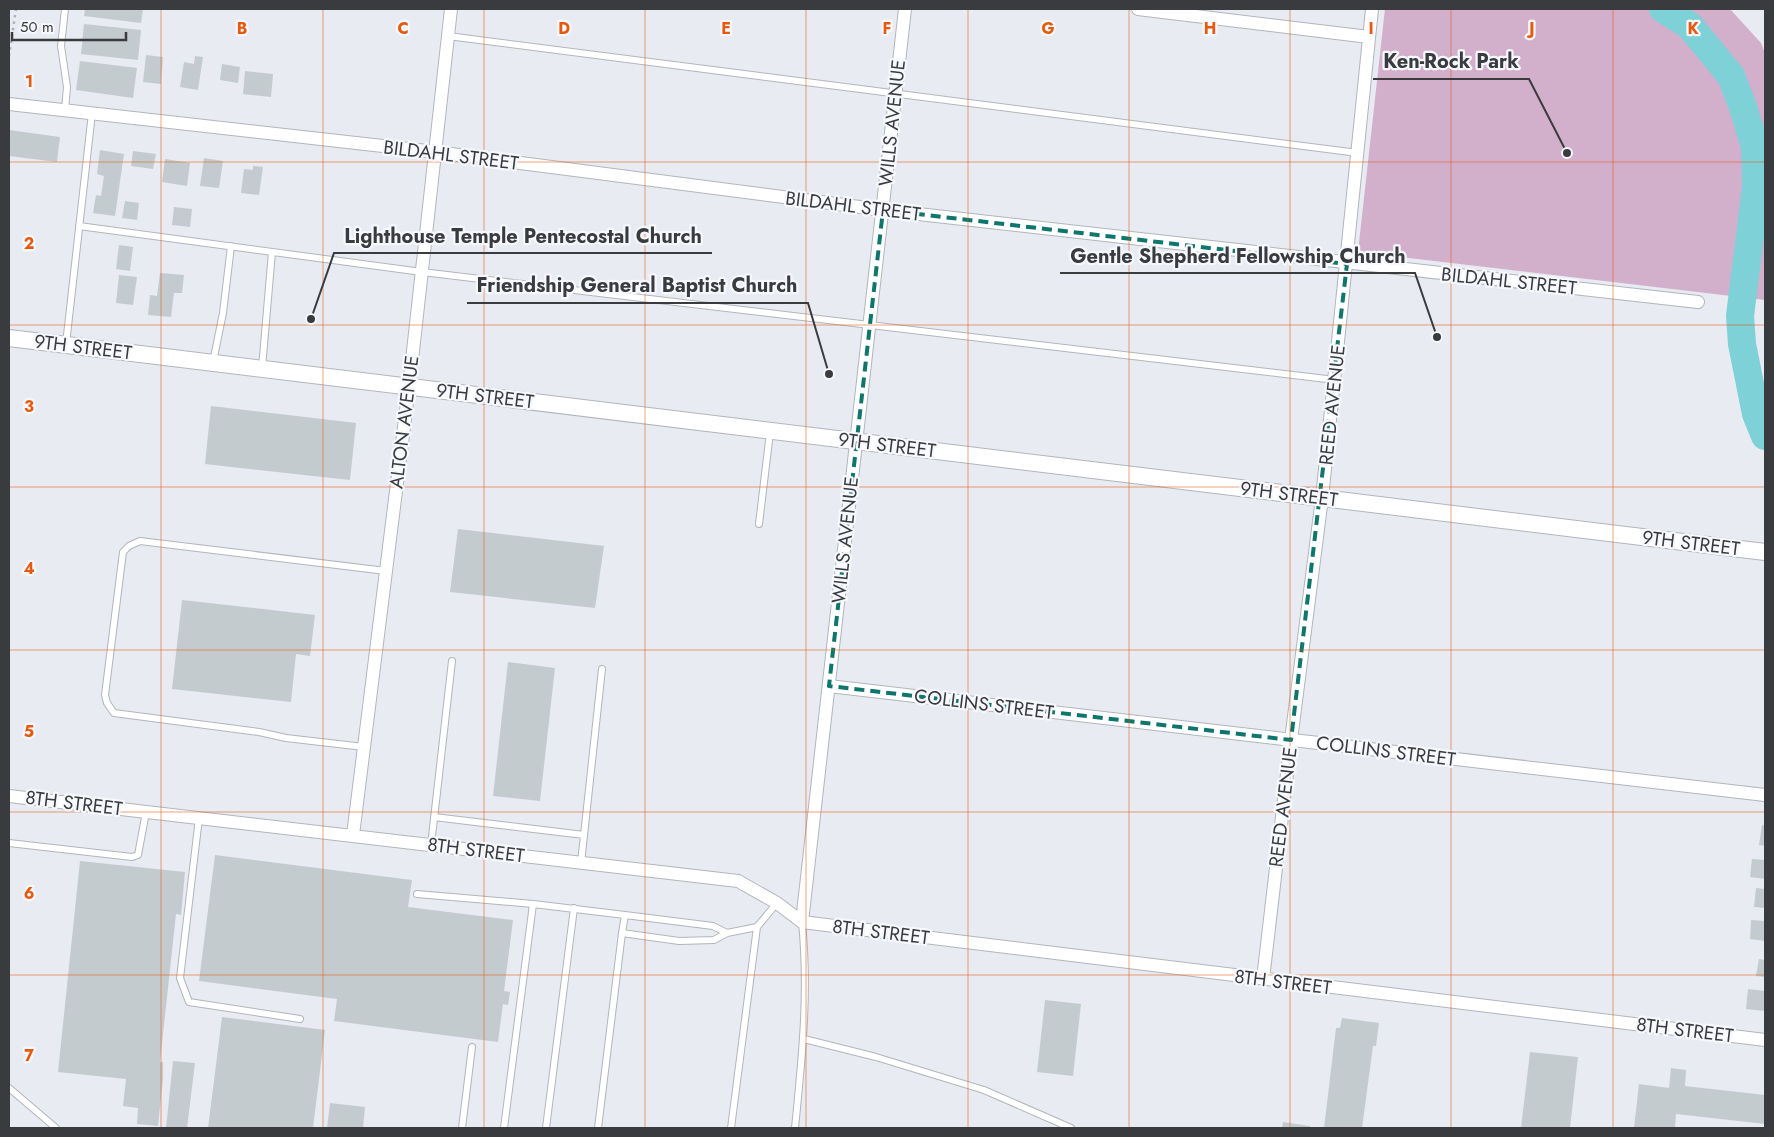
<svg xmlns="http://www.w3.org/2000/svg" width="1774" height="1137" font-family="Jost,sans-serif">
<style>
.green{fill:#d2afcb}
.lines{fill:none;stroke-linecap:round;stroke-linejoin:round}
.river{stroke:#7fd1d8;stroke-width:28}
.building{fill:#c4cbcf}
.service-casing{stroke:#b3b5bc;stroke-width:8}
.minor-casing{stroke:#b3b5bc;stroke-width:14}
.tertiary-casing{stroke:#b3b5bc;stroke-width:18}
.path{stroke:#aeb1b6;stroke-width:2.5;stroke-dasharray:2.5 4;stroke-linecap:butt}
.service{stroke:#fff;stroke-width:6}
.minor{stroke:#fff;stroke-width:12}
.tertiary{stroke:#fff;stroke-width:16}
.marked{fill:none;stroke:#0f766e;stroke-width:4;stroke-dasharray:10 6;stroke-linejoin:round}
.grid{fill:none;stroke:#e8590c;stroke-width:1;stroke-opacity:0.55}
.labels{text-anchor:middle;dominant-baseline:central;stroke-width:4.5;stroke-linejoin:round;paint-order:stroke}
.street-label{font-size:19px;fill:#3a3b3e;stroke:#f6f8fe}
.grid-label{font-size:16px;text-anchor:middle;font-weight:bold;fill:#e8590c;stroke:#f6f8fe;stroke-width:4.5;stroke-linejoin:round;paint-order:stroke}
.leader{fill:none;stroke:#3a3b3e;stroke-width:2}
.callout-dot{fill:#3a3b3e;stroke:#f6f8fe;stroke-width:2}
.callout-label{font-size:20px;text-anchor:middle;font-weight:bold;fill:#3a3b3e;stroke:#f6f8fe;stroke-width:4.5;stroke-linejoin:round;paint-order:stroke}
</style>
<rect width="100%" height="100%" fill="#e8ebf2"/>
<path class="green" d="M 1385,9 L 1730,9 L 1761,43 L 1765,53 L 1765,300 L 1358,252 Z"/>
<g class="lines">
<path class="river" d="M 1663,9 L 1690,26 L 1731,76 L 1743,107 L 1755,147 L 1756,187 L 1740,316 L 1742,344 L 1756,414 L 1765,436"/>
</g>
<path class="building" d="M 85,9 L 143,9 L 141,23 L 84,16 Z
M 84,24 L 141,30 L 138,60 L 81,54 Z
M 146,55 L 163,57 L 161,84 L 143,82 Z
M 195,56 L 203,57 L 198,90 L 180,87 L 184,62 L 194,64 Z
M 80,61 L 137,68 L 133,98 L 76,90 Z
M 222,64 L 240,67 L 238,83 L 220,80 Z
M 245,71 L 273,74 L 271,97 L 243,94 Z
M 9,130 L 60,137 L 57,162 L 9,156 Z
M 100,150 L 124,154 L 115,216 L 93,213 L 96,195 L 101,196 L 104,176 L 97,174 Z
M 133,151 L 156,154 L 153,169 L 131,166 Z
M 204,158 L 223,161 L 219,188 L 200,186 Z
M 165,159 L 190,163 L 187,186 L 162,182 Z
M 253,166 L 263,167 L 259,195 L 241,193 L 244,169 L 253,170 Z
M 125,201 L 139,203 L 137,220 L 122,218 Z
M 174,207 L 192,209 L 190,227 L 172,225 Z
M 119,245 L 133,247 L 130,271 L 116,269 Z
M 160,273 L 184,275 L 182,293 L 174,293 L 171,317 L 148,315 L 150,295 L 157,296 Z
M 119,275 L 137,277 L 133,305 L 116,303 Z
M 211,406 L 356,423 L 350,480 L 205,464 Z
M 458,529 L 604,546 L 595,608 L 450,592 Z
M 182,600 L 315,615 L 310,656 L 296,654 L 291,702 L 172,689 Z
M 508,662 L 555,668 L 540,801 L 493,796 Z
M 1762,825 L 1765,826 L 1765,846 L 1759,845 Z
M 215,855 L 412,880 L 408,907 L 513,920 L 504,991 L 510,992 L 508,1005 L 503,1004 L 498,1042 L 334,1021 L 337,999 L 199,981 Z
M 1752,859 L 1765,860 L 1765,879 L 1750,877 Z
M 80,861 L 185,872 L 181,915 L 176,914 L 160,1062 L 163,1062 L 163,1079 L 158,1126 L 137,1124 L 138,1108 L 123,1106 L 126,1079 L 58,1072 Z
M 1756,888 L 1765,889 L 1765,908 L 1754,907 Z
M 1751,920 L 1765,921 L 1765,941 L 1750,939 Z
M 1759,959 L 1765,960 L 1765,977 L 1756,976 Z
M 1748,989 L 1765,991 L 1765,1011 L 1746,1009 Z
M 1045,1000 L 1081,1004 L 1073,1076 L 1037,1072 Z
M 222,1017 L 325,1030 L 313,1128 L 208,1128 Z
M 1342,1018 L 1379,1023 L 1376,1046 L 1373,1046 L 1362,1128 L 1324,1128 L 1336,1028 L 1340,1028 Z
M 1530,1052 L 1578,1057 L 1570,1128 L 1521,1128 Z
M 173,1061 L 195,1063 L 187,1128 L 166,1128 Z
M 1671,1068 L 1686,1070 L 1685,1086 L 1765,1095 L 1765,1124 L 1676,1114 L 1675,1128 L 1634,1128 L 1639,1084 L 1669,1088 Z
M 330,1103 L 365,1107 L 363,1128 L 327,1128 Z
M 1283,1122 L 1310,1126 L 1310,1128 L 1282,1128 Z"/>
<g class="lines">
<g class="service-casing">
<path id="service" d="M 448,36 L 1358,153
M 65,110 L 67,87 L 61,46 L 65,9
M 79,226 L 422,272 L 1335,380
M 66,344 L 92,113
M 213,362 L 223,313 L 231,246
M 262,368 L 272,252
M 759,524 L 770,432
M 364,747 L 286,738 L 259,732 L 114,713 L 107,703 L 105,695 L 123,552 L 129,546 L 140,541 L 386,571
M 434,817 L 584,835
M 199,818 L 180,978 L 189,1002 L 300,1019
M 9,843 L 132,857 L 138,855 L 146,812
M 431,845 L 452,661
M 581,863 L 602,669
M 417,894 L 533,904
M 625,915 L 713,926 L 727,933
M 804,1039 L 876,1057 L 984,1090 L 1071,1128
M 9,1088 L 56,1128
M 462,1128 L 472,1047
M 504,1128 L 533,904 L 625,915 L 622,933
M 546,1128 L 574,908
M 598,1128 L 622,933 L 679,941 L 714,940 L 727,933 L 757,927 L 777,903
M 731,1128 L 757,927
M 795,1128 C 802,1058 809,993 802,922"/>
</g>
<g class="minor-casing">
<path id="minor" d="M 1138,9 L 1369,37
M 9,104 L 436,152 L 883,210 L 1698,302
M 829,686 L 1765,795
M 9,796 L 738,881 L 777,903 L 802,922 L 1765,1040
M 353,835 L 409,387 L 451,9
M 802,922 L 905,9
M 1263,979 L 1291,740 L 1322,498 L 1372,9"/>
</g>
<g class="tertiary-casing">
<path id="tertiary" d="M 9,338 L 1765,552"/>
</g>
<path class="path" d="M 9,56 L 16,9"/>
<use href="#service" class="service"/>
<use href="#minor" class="minor"/>
<use href="#tertiary" class="tertiary"/>
</g>
<path class="marked" d="M 883,210 L 1347,264 L 1291,740 L 829,686 Z"/>
<path class="grid" d="M 161,9 L 161,1128M 323,9 L 323,1128M 484,9 L 484,1128M 645,9 L 645,1128M 806,9 L 806,1128M 968,9 L 968,1128M 1129,9 L 1129,1128M 1290,9 L 1290,1128M 1451,9 L 1451,1128M 1613,9 L 1613,1128M 9,162 L 1765,162M 9,325 L 1765,325M 9,487 L 1765,487M 9,650 L 1765,650M 9,812 L 1765,812M 9,975 L 1765,975"/>
<g class="labels">
<g class="street-label">
<text transform="translate(892 123) rotate(-84)">WILLS AVENUE</text>
<text transform="translate(451 155) rotate(7)">BILDAHL STREET</text>
<text transform="translate(853 206) rotate(7)">BILDAHL STREET</text>
<text transform="translate(1509 281) rotate(6)">BILDAHL STREET</text>
<text transform="translate(83 347) rotate(7)">9TH STREET</text>
<text transform="translate(485 396) rotate(7)">9TH STREET</text>
<text transform="translate(1332 405) rotate(-84)">REED AVENUE</text>
<text transform="translate(404 422) rotate(-83)">ALTON AVENUE</text>
<text transform="translate(887 445) rotate(7)">9TH STREET</text>
<text transform="translate(1289 494) rotate(7)">9TH STREET</text>
<text transform="translate(845 540) rotate(-84)">WILLS AVENUE</text>
<text transform="translate(1691 543) rotate(7)">9TH STREET</text>
<text transform="translate(984 704) rotate(7)">COLLINS STREET</text>
<text transform="translate(1386 751) rotate(7)">COLLINS STREET</text>
<text transform="translate(74 803) rotate(7)">8TH STREET</text>
<text transform="translate(1283 807) rotate(-83)">REED AVENUE</text>
<text transform="translate(476 850) rotate(7)">8TH STREET</text>
<text transform="translate(881 932) rotate(7)">8TH STREET</text>
<text transform="translate(1283 982) rotate(7)">8TH STREET</text>
<text transform="translate(1685 1030) rotate(7)">8TH STREET</text>
</g>
</g>
<g class="grid-label">
<text x="242" y="34">B</text>
<text x="403" y="34">C</text>
<text x="564" y="34">D</text>
<text x="726" y="34">E</text>
<text x="887" y="34">F</text>
<text x="1048" y="34">G</text>
<text x="1210" y="34">H</text>
<text x="1371" y="34">I</text>
<text x="1532" y="34">J</text>
<text x="1693" y="34">K</text>
<text x="29" y="87">1</text>
<text x="29" y="249">2</text>
<text x="29" y="412">3</text>
<text x="29" y="574">4</text>
<text x="29" y="737">5</text>
<text x="29" y="899">6</text>
<text x="29" y="1061">7</text>
</g>
<path class="leader" d="M1567 153L1529 79H1373M311 319L334 253H712M1437 337L1415 273H1060M829 374L808 303H467"/>
<g class="callout-dot">
<circle cx="1567" cy="153" r="5"/>
<circle cx="311" cy="319" r="5"/>
<circle cx="1437" cy="337" r="5"/>
<circle cx="829" cy="374" r="5"/>
</g>
<g class="callout-label">
<text x="1451" y="68">Ken-Rock Park</text>
<text x="523" y="243">Lighthouse Temple Pentecostal Church</text>
<text x="1238" y="263">Gentle Shepherd Fellowship Church</text>
<text x="637" y="292">Friendship General Baptist Church</text>
</g>
<rect width="1774" height="1137" fill="none" stroke="#3a3b3e" stroke-width="20"/>
<path d="M12 32v8h114v-8" fill="none" stroke="#3a3b3e" stroke-width="2.5"/>
<text x="20" y="32" font-size="15" fill="#3a3b3e" stroke="#f6f8fe" stroke-width="4" paint-order="stroke">50 m</text>
</svg>
